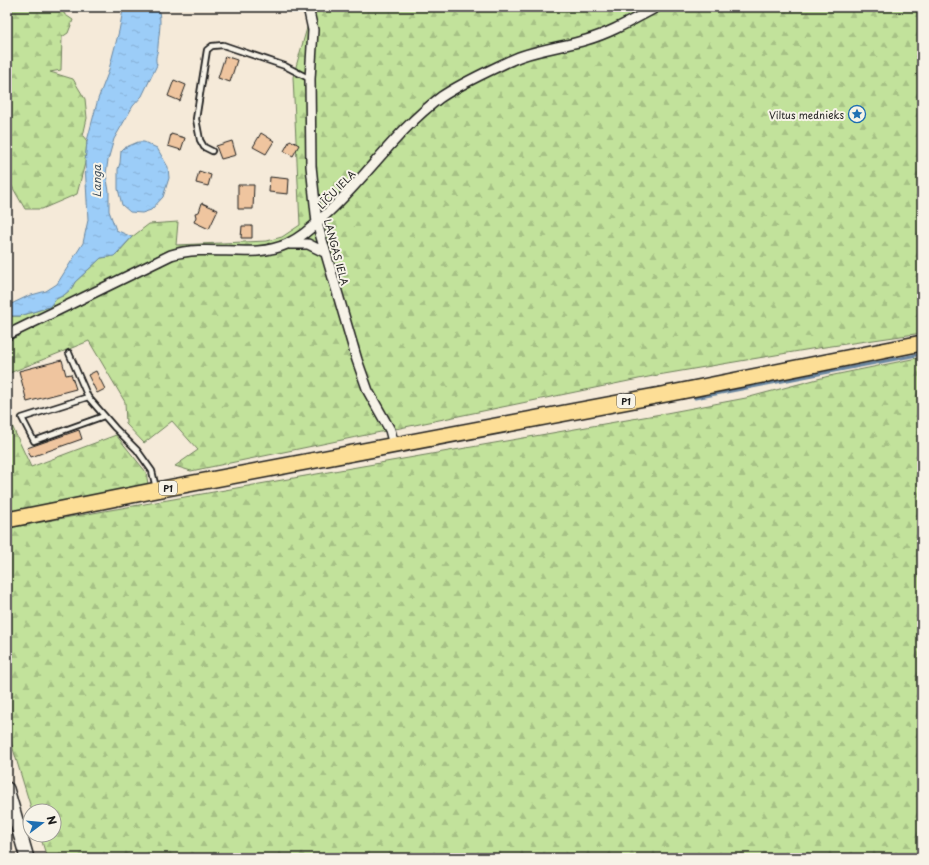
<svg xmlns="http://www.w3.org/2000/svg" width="929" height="865" font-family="'Playpen Sans',sans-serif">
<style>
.forest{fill:url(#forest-firs);stroke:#6f7f5c}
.water{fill:url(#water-ripples);stroke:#6986a0}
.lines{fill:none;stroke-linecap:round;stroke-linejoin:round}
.stream{stroke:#6986a0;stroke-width:3}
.building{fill:#efc59f;stroke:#1c1c1c}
.service-casing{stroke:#1c1c1c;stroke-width:8}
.minor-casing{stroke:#1c1c1c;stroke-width:12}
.secondary-casing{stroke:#1c1c1c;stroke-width:16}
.primary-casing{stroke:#1c1c1c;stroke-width:18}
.service{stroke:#f7f3e8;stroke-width:4.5}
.minor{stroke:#f7f3e8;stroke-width:9}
.secondary{stroke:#f7f3e8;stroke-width:13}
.primary{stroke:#fdde96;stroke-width:15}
.labels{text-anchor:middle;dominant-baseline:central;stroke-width:4;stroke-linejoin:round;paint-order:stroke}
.shield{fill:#f7f3e8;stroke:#5e5c59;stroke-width:1}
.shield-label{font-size:9px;font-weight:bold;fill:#1c1c1c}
.poi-label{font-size:10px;fill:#1c1c1c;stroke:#f7f3e8;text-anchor:end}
.street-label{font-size:10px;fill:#1c1c1c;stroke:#f7f3e8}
.water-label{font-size:11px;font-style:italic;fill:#42515e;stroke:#f7f3e8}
</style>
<defs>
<pattern id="forest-firs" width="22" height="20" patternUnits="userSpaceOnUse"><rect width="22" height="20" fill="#c2e29b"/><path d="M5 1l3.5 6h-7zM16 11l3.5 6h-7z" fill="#a6c185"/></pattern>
<pattern id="water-ripples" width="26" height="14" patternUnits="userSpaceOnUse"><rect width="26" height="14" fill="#9ccdf8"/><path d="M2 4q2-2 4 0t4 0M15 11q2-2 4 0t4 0" fill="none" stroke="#86afd4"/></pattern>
</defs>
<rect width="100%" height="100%" fill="#f5ead9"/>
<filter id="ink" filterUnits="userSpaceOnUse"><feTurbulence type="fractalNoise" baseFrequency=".025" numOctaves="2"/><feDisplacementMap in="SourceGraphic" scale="8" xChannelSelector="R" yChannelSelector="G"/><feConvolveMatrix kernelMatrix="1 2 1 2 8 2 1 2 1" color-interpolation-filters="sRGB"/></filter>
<g filter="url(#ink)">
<path class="forest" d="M 7,7 L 65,7 L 64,14 L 73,20 L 68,33 L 62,37 L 61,70 L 50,72 L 73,79 L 85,99 L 87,118 L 83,136 L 87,141 L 85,163 L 77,194 L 42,209 L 25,209 L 10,183 L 7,174 Z
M 313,7 L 728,7 L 729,9 L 732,7 L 922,7 L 922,333 L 811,349 L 658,375 L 191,471 L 175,466 L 198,450 L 172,421 L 144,443 L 126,424 L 125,402 L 89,341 L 7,374 L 7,316 L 20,316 L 49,307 L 56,299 L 64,295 L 71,289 L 75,282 L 101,258 L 110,257 L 118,253 L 132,237 L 149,224 L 178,222 L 176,245 L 267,241 L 282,237 L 300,225 L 293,77 Z
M 922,357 L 922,858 L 47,858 L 40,835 L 54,835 L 54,811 L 32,811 L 7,729 L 7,528 L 661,414 L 746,398 L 829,376 Z
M 7,415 L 31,467 L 116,435 L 146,472 L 148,484 L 7,513 Z"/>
<path class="water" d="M 123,7 L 158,7 C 162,22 159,31 158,46 C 158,53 154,58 157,65 L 142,96 L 133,106 L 114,139 L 108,160 L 106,174 L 109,191 L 109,211 L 116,230 L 132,237 L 118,252 L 114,256 L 101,258 L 75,282 L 71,289 L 64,295 L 56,299 L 49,307 L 20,316 L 7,316 L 7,306 L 28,296 L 46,291 L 57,284 L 83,243 L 88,220 L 85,163 L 87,141 L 98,99 L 108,73 L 119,31 L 123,10 Z
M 138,142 L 144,142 L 157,148 L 168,167 L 169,178 L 163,197 L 151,210 L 142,213 L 130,212 L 122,205 L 118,189 L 118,169 L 120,163 L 121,151 L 124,148 Z"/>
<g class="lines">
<path class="stream" d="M 695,398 L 922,354"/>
</g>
<path class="building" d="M 225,56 L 237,60 L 230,82 L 218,78 Z
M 174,80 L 186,85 L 180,101 L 168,96 Z
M 261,133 L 274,141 L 266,154 L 253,147 Z
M 171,134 L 185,138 L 181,150 L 168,146 Z
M 290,140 L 299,145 L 293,156 L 284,151 Z
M 232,141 L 236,155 L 221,159 L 216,146 Z
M 199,171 L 211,175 L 208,186 L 196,183 Z
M 270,177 L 289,179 L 288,194 L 269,192 Z
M 238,185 L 254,185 L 253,209 L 238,209 Z
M 202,203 L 218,210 L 209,229 L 194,222 L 196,217 L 195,213 L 199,212 Z
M 242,226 L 252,226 L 252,238 L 241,238 Z
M 62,360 L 66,375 L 71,374 L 76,389 L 27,402 L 19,371 Z
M 96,371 L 105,389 L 97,393 L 88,375 Z
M 79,430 L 82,439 L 31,457 L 27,448 Z"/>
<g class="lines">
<g class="service-casing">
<path id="service" d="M 212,151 L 204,147 L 200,140 L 196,119 L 207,50 L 212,46 L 223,45 L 285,66 L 310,79
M 69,353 L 88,397
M 104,416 L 34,441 L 22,418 L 88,397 L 115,428 L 137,450 L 152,471 L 156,488"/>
</g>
<g class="minor-casing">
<path id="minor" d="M 308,7 L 313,30 L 310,79 L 311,166 L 317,223 L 357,360 L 368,391 L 390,430 L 394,445
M 290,244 L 308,244 L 324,252
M 7,335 L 171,255 C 209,243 252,260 287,244 C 302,237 312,228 323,217 C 365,180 395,131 441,97 C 459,85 478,76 497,67 C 505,63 513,59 522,56 C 543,49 565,46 586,40 C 611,33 634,19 657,7"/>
</g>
<g class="secondary-casing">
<path id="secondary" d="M 7,789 L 27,858"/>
</g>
<g class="primary-casing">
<path id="primary" d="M 7,520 L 157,490 L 682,391 L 922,343"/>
</g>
<use href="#service" class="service"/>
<use href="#minor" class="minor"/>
<use href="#secondary" class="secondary"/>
<use href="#primary" class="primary"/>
</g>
</g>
<defs>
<g id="sight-ring" transform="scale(0.9)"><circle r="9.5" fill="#f7f3e8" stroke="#1f6fb2" stroke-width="1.5"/><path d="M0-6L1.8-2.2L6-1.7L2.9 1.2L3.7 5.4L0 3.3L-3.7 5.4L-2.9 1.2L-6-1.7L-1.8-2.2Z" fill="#1f6fb2"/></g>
</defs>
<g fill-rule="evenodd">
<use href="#sight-ring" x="857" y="114"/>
</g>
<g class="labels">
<g class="shield">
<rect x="617" y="394" width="18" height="14" rx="3"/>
<rect x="159" y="481" width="18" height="14" rx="3"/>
</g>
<g class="shield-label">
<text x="626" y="401">P1</text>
<text x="168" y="488">P1</text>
</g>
<g class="poi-label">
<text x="844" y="114">Viltus mednieks</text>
</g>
<g class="street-label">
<text transform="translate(336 189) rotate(-46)">LĪČU IELA</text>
<text transform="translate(337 252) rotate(75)">LANGAS IELA</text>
</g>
<g class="water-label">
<text transform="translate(96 181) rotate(-90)">Langa</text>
</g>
</g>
<rect width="929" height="865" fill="none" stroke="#f7f3e8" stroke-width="24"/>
<rect x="12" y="12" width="905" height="841" fill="none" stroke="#1c1c1c" stroke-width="1.5" filter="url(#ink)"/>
<g transform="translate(42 823) rotate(74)"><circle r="19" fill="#f7f3e8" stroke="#9f9d96"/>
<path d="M0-3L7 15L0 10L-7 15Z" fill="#1f6fb2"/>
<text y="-6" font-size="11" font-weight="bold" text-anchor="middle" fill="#1c1c1c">N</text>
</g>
</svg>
